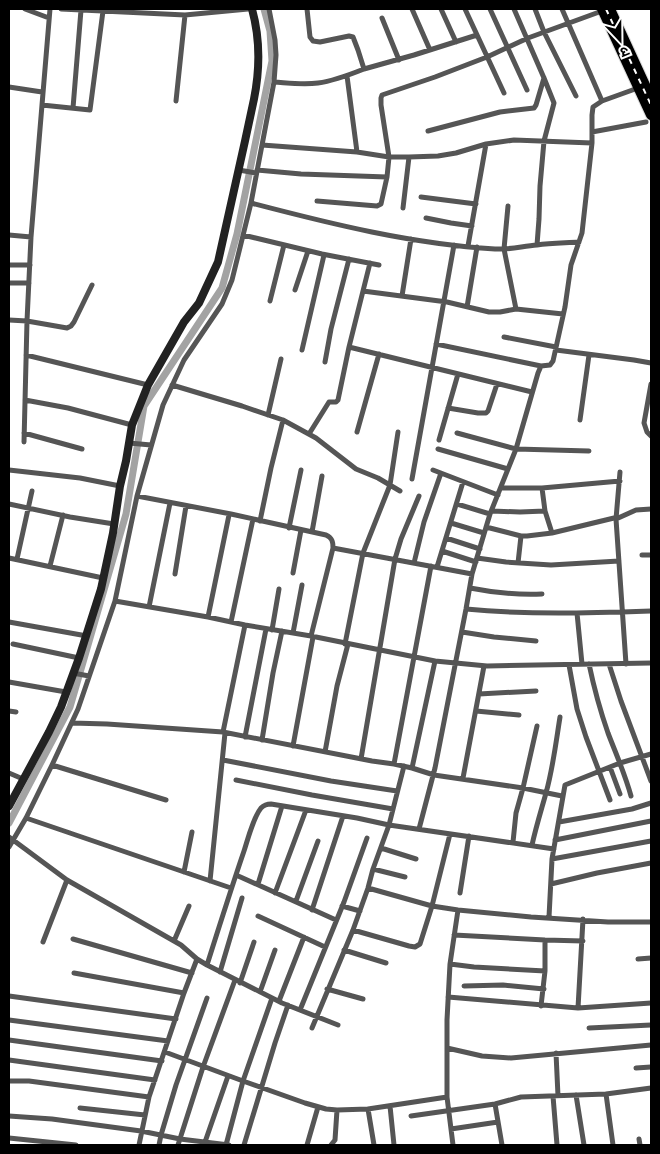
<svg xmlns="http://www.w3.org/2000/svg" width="660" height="1154" font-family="'DejaVu Sans','Noto Sans Devanagari',sans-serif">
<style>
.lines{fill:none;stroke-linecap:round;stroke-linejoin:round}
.canal{stroke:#a3a3a3;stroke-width:7}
.highway-casing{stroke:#dbdbdb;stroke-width:12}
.street{stroke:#555;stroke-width:5}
.secondary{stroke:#222;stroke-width:8}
.highway{stroke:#000;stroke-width:10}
.rail-casing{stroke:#000;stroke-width:4}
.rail{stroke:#fff;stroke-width:2;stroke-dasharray:5.5;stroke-linecap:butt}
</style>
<rect width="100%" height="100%" fill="#fff"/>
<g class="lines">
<path class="canal" d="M 9,823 L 70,707 L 126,514 L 144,406 L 222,288 L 237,234 L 272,61 L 270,31 L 264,9"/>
<g class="highway-casing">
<path id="highway" d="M 602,9 L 651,115
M 610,9 L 651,98"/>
</g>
<path class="street" d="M 25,9 L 49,18
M 61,9 L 185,15 L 248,9
M 412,9 L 430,50
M 441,9 L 456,42
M 465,9 L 504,93
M 490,9 L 527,90
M 514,9 L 544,78 L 554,103 L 544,141 L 540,186 L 539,219 L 537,245
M 535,9 L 544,32 L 576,96
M 562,9 L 602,101
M 382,18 L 399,60
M 364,69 L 414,55 L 477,35
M 347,76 L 357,152
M 274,82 C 289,83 303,85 318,83 C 333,81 349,75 364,69 L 358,50 L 353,37 L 349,36 L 320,42 L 313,41 L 310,37 L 307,9
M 9,87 L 42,92
M 176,101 L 185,15
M 42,105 L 90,110 L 103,11
M 73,108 L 81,10
M 428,131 L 500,112 L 534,108 L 536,105 L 544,78
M 592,132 L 646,122
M 262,145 L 357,152 L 389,157 L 409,157 L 438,156 L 456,153 L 486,144 L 514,140 L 592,143
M 239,170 L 256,173
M 257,170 L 301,174 L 387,177
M 421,197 L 476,204
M 317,201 L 377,206 L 381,204 L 387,177 L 389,157 L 381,105 L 381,98 L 382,95 L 435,77 L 487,57 L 528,38 L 602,11
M 251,203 C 331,224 412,244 495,249 C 509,250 523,246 537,245 C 551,243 565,243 579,242
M 403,208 L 409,157
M 426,218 L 451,223 L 472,226
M 9,235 L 31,237
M 243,235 L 322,254 L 379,265
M 468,246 L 486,144
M 9,265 L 30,265
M 9,283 L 29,283
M 295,290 L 308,251
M 363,291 L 447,302 L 489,312 L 500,312 L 516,309 L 504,249 L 508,206
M 402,296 L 411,239
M 270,301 L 284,245
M 467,307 L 477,247
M 516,309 L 563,314
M 9,320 L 27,321 L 67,328 L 71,326 L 74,322 L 92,285
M 504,337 L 556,347
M 436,344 L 541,366
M 349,347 L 532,392
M 302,350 L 324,255
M 556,350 L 634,360 L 651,363
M 26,355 L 148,385
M 325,362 L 331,329 L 349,259
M 651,384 L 644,423 L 647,432 L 651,436
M 172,385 L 242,406 L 283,420 L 316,438 L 356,469 L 378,478 L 400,491
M 25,400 L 68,408 L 132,425
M 448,408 L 478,413 L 486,413 L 488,411 L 497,384
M 268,415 L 281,359
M 580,420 L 589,355
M 357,432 L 379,354
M 24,433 L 82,449
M 457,433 L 516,449 L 589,451
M 309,434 L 329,402 L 336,402 L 338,400 L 349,347 L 370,263
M 439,440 L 458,374
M 24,442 L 27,321 L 31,237 L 50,9
M 129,443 L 151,445
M 438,449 L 508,469
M 9,470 L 80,478 L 120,486
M 433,470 L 498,495
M 412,479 L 454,245
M 501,488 L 542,488 L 620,481
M 542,488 L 545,511 L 552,533
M 137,496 L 231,514 L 326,535 C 332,538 333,541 333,548 L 311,636
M 9,504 L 70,517 L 114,524
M 457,504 L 490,514
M 492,511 L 520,512 L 545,511
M 616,519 L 620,472
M 616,519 L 636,510 L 651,509
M 260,521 L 271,468 L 283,420
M 451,523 L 484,533
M 486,527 L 521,536 L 527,536 L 552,533 L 614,518 L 616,519 L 626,664
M 289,528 L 301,470
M 312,532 L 322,476
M 446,538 L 480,549
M 333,548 L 472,574
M 442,551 L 476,562
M 642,555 L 651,555
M 9,558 L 103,578
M 477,558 L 506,562 L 551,565 L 619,561
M 17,559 L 32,491
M 414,563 L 424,522 L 441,473
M 518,563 L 521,536
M 50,566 L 63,515
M 437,567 L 463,482
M 293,573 L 301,530
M 175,574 L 186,506
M 470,588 C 495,593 518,595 542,594
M 115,601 L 208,617 L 245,625 L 311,636 L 435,661 L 487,666 L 651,663
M 149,607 L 170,503
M 466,609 C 528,615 590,613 651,611
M 577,613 L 582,664
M 208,617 L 229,515
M 9,622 L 87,636
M 231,622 L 253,519
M 272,630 L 279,589
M 462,632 L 494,637 L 536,641
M 293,633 L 302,585
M 13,644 L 79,658
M 345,644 L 363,553 L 390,485 L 398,432
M 589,664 C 594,688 600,710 608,733 C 616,754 625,774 631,796
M 609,664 L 621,701 L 651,781
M 569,665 L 577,709 L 586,737 L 610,800
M 73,673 L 89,676
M 9,682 L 66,692
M 479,694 L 536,691
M 9,711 L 16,712
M 476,711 L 519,715
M 72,723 L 107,724 L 223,732 L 372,761 L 394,764 L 412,768 L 434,775 L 523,788 L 562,796
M 223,732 L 245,625
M 245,737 L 266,629
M 262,740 L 273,673 L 282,631
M 293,746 L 313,637
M 325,752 L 337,686 L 348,644
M 361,759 L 395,559 L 401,539 L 419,496
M 223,760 L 331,781 L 397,791
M 394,764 L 431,566
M 52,765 L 166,800
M 610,767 L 620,794
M 412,768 L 435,661
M 9,773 L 23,779
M 463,778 L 484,666
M 236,780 L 312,795 L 393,809
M 26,818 L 231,888
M 559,822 L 632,809 L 651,803
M 419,829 L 435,768 L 466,609 L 472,574 L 490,514 L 516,449 L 538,373 L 541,366 L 550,365 L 553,361 L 565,307 L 571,265 L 582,233 L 592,143 L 592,115 L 593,107 L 602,101 L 638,88
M 9,837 L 67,880 L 181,945 L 197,959 L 207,965 L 282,1003 L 338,1025
M 555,840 L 651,821
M 513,842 L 516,813 L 523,788 L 537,726
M 532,845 C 536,827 541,811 546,793 C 553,768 556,742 560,717
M 9,847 L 26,818 L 52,765 L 78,709 L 115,601 L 137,496 L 163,405 L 184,360 L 222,304 L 232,280 L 251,203 L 274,82 L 276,55 L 275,40 L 269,9
M 381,848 L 416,859
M 552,859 L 651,841
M 373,869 L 405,877
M 184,872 L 192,832
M 236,875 L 336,920
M 210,881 L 225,733
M 258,884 L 282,806
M 551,884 L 597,873 L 651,863
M 368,888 L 432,906 L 458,910 L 531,917 L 608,922 L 651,922
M 275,893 L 306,810
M 460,893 L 469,836
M 296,901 L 318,841
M 342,906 L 360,911
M 312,910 L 343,816
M 258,916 L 325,947
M 549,917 L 552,859 L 565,785 L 620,763 L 651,754
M 353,930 L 409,946 L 415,947 L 420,944 L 432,906 L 450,834
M 454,935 L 545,940 L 583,941
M 73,939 L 192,973
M 174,941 L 189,906
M 43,942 L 67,880
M 344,950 L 386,963
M 638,959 L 651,958
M 450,964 L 474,967 L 545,971
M 207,965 C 219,927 231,889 244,851 C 248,839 253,818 261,808 C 264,805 267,804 271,804 L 357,818 L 389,825 L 554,849
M 220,972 L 242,898
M 74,973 L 184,993
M 240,983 L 254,942
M 464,986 L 503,985 L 544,989
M 327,989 L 363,999
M 260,992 L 275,950
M 9,996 L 176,1019
M 448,997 L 578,1008 L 583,919
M 279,1001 L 304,937
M 541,1006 L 545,971 L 545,940
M 578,1008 L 651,1003
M 300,1010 L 344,902 L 367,838
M 9,1020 L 168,1041
M 312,1028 L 353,930 L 368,888 L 373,869 L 389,825 L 404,766
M 589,1028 L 651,1025
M 9,1040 L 162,1061
M 447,1048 L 482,1056 L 511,1058 L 651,1045
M 165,1052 L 243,1081 L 305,1103 L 326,1109 L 337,1110 L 368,1109 L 447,1097
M 556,1053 L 558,1096
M 9,1060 L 155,1080
M 636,1068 L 651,1067
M 9,1081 L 29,1081 L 149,1097
M 606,1094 L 613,1145
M 576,1095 L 584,1145
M 553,1096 L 557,1145
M 495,1104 L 502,1145
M 390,1106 L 394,1145
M 80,1108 L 145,1115
M 368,1109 L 374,1145
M 9,1116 L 52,1119 L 141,1131 L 180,1139 L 229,1145
M 411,1116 L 495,1104 L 521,1097 L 606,1094 L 651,1088
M 451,1129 L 498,1122
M 9,1138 L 76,1145
M 639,1139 L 640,1145
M 205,1142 L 228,1076
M 139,1145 L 149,1097 L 184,993 L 197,959
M 159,1145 L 161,1135 L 176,1085 L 207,998
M 178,1145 L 203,1067 L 235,980
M 226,1145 L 243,1081 L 272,998
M 244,1145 L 275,1043 L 288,1005
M 307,1145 L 318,1107
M 331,1145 L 335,1140 L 337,1110
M 453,1145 L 447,1097 L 447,1020 L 450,964 L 458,910"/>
<path class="secondary" d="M 9,806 L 49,732 L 61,707 L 79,658 L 101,589 L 113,533 L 120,486 L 126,461 L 132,425 L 148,385 L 184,322 L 199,303 L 218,262 L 245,141 C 248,127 251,113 254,99 C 260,69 260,38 252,9"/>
<use href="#highway" class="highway"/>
<g class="rail-casing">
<path id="rail" d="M 606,9 L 651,105"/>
</g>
<use href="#rail" class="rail"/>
</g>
<rect width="660" height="1154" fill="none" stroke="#000000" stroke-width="20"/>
<g transform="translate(620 40) rotate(158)" stroke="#ffffff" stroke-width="4" paint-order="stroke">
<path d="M0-4L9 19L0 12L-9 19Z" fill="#000000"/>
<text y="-8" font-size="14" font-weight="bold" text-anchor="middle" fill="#000000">उ</text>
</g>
</svg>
